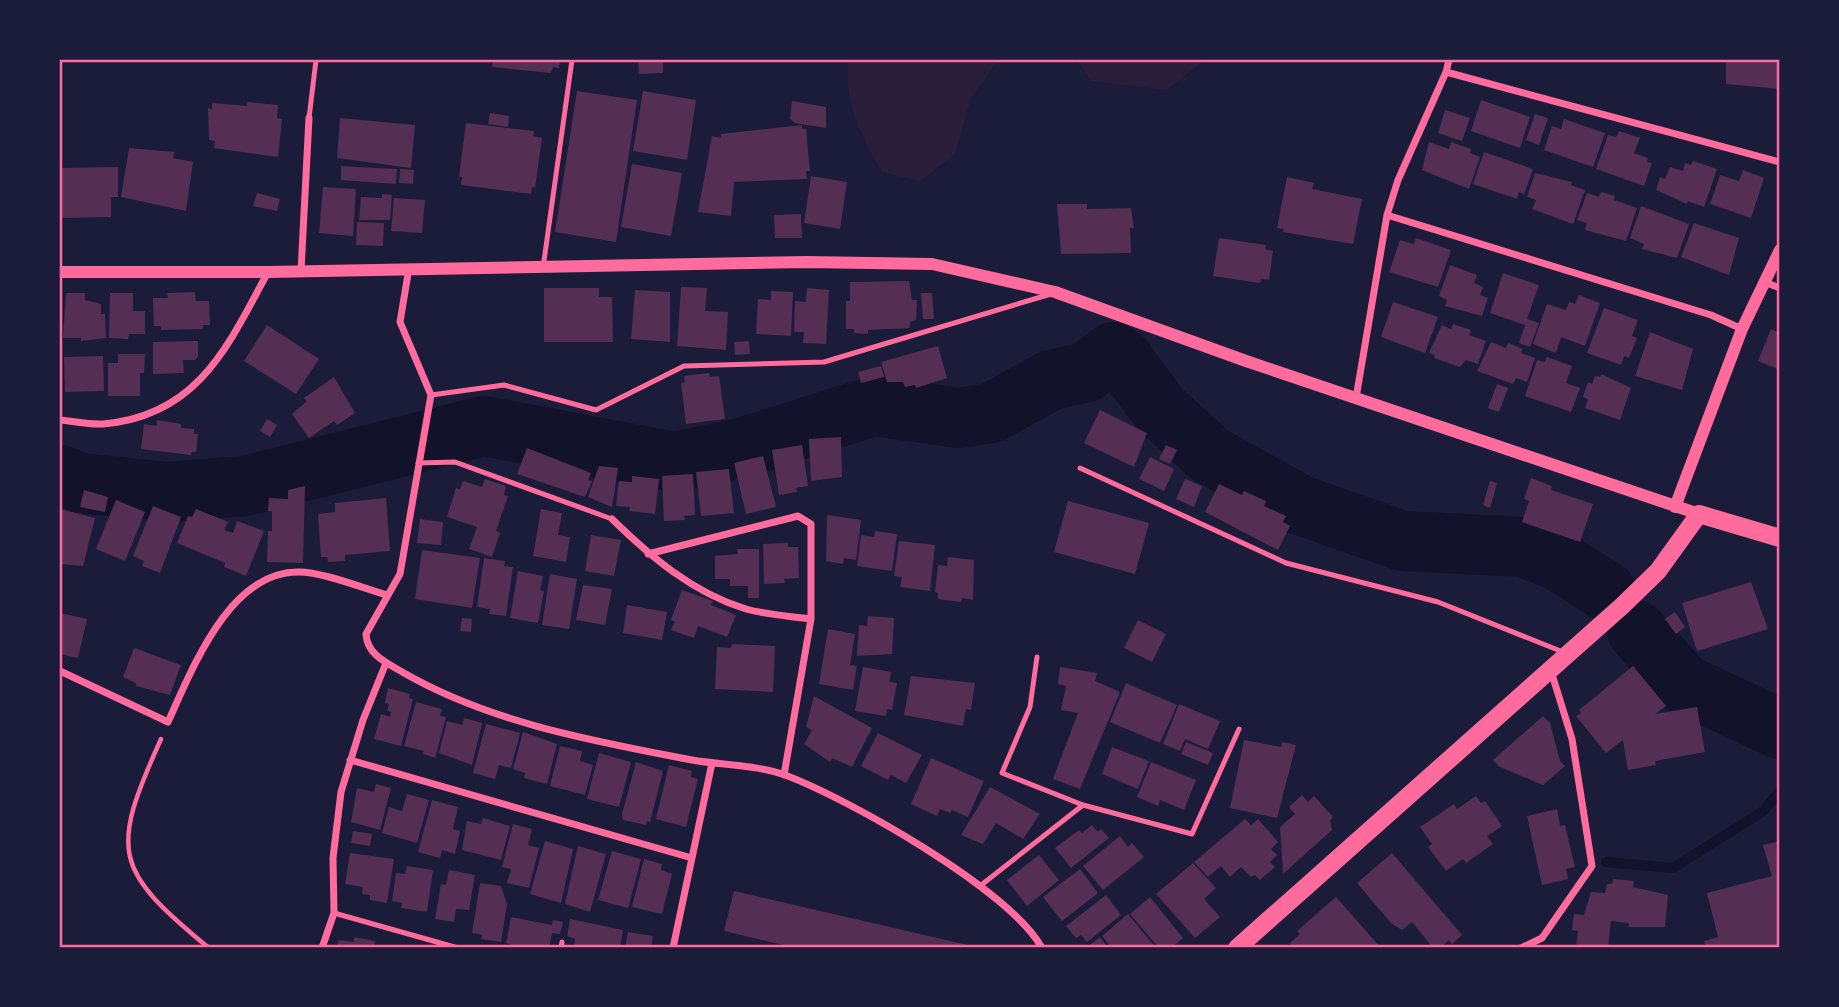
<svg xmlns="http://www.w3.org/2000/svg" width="1839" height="1007" font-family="Quicksand,sans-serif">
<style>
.green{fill:#2a1e3b}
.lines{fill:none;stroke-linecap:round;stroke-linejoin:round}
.stream{stroke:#12122b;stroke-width:10}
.river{stroke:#12122b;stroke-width:60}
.building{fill:#542f53}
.path{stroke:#ff6b9d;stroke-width:4.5}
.service{stroke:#ff6b9d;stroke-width:5}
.minor{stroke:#ff6b9d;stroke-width:7}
.tertiary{stroke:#ff6b9d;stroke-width:12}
.primary{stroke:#ff6b9d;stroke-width:18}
.neatline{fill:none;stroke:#ff6b9d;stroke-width:2.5}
</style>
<rect width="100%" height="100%" fill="#1b1b3a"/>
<path class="green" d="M 848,60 L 998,60 L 971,98 L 955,154 L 920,181 L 882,172 C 861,135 844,104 848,60 Z
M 1077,60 L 1201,60 L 1201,63 L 1167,90 L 1091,81 Z"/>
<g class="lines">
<path class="stream" d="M 1606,862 L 1673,868 L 1762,812 L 1780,791"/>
<path class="river" d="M 60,475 L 81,483 L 169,492 L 245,486 L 484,426 L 674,462 L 745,447 L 874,406 L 959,418 L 991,413 L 1051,380 L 1087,372 L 1113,352 L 1123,359 L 1159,408 L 1210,455 L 1300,505 L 1403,541 L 1523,547 L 1557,560 L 1606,591
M 1637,631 L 1683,684 L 1780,729"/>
</g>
<path class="building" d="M 486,60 L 560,60 L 559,68 L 553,67 L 551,73 L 492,67 L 493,62 Z
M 638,60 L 663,60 L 663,73 L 639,74 Z
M 1726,60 L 1780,60 L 1780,89 L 1726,84 Z
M 577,91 L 637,100 L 616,242 L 555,232 Z
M 643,91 L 696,100 L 687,160 L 633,151 Z
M 1481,100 L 1530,117 L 1520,148 L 1471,131 Z
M 792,101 L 826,107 L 826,128 L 795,123 L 790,119 Z
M 247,102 L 278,105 L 277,118 L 282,119 L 278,157 L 214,148 L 215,141 L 209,140 L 208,108 L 212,109 L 212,103 L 247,106 Z
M 1445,110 L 1470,118 L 1462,141 L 1438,133 Z
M 490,113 L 509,116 L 508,127 L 488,124 Z
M 1535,114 L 1548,118 L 1539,145 L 1526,140 Z
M 340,118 L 415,125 L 411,168 L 337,158 Z
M 1564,119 L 1605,133 L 1593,167 L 1544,150 L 1552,126 L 1561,129 Z
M 466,123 L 534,131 L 533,136 L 542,138 L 535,188 L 532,187 L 531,194 L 461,185 L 462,177 L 459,177 Z
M 802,125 L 802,129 L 806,129 L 810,171 L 806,171 L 807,179 L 734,182 L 731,216 L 698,212 L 712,136 L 721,138 L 721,134 Z
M 1619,131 L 1640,138 L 1634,153 L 1648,158 L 1647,162 L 1652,163 L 1644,186 L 1596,169 L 1608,135 L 1616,137 Z
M 1429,142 L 1449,149 L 1451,142 L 1471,149 L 1470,153 L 1480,157 L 1469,189 L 1422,170 Z
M 129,148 L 174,152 L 173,158 L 193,162 L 186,211 L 121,197 Z
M 1484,152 L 1533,169 L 1524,194 L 1519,192 L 1517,199 L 1473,184 Z
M 1693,161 L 1717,169 L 1704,207 L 1688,201 L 1687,204 L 1656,190 L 1660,177 L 1665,179 L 1670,167 L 1683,171 L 1685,163 L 1691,165 Z
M 632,164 L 682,173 L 671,236 L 621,227 Z
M 341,166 L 397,169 L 396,184 L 341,180 Z
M 118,167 L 118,197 L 111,197 L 111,217 L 60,218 L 60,168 Z
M 400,169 L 414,170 L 413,184 L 399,183 Z
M 1743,170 L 1764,178 L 1751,218 L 1710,204 L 1720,175 L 1739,181 Z
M 1535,173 L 1572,182 L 1571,185 L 1585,190 L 1573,224 L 1532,209 L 1536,200 L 1527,197 Z
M 811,176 L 847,182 L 840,229 L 804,223 Z
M 1287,177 L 1314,183 L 1312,189 L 1362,199 L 1353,244 L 1283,232 L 1284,229 L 1277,228 Z
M 323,187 L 356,189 L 353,236 L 319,233 Z
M 1601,192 L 1615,196 L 1614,200 L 1637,208 L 1626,241 L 1585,230 L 1587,223 L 1577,220 L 1587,193 L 1599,197 Z
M 257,193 L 280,199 L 277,211 L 253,206 Z
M 382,194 L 392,195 L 390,220 L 359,220 L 361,197 L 382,198 Z
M 394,198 L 425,200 L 422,233 L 391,231 Z
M 1057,204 L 1087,204 L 1087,209 L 1131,208 L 1134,228 L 1130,228 L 1131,253 L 1061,254 Z
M 1641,206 L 1689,224 L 1677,258 L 1642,249 L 1644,244 L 1630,238 Z
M 801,214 L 802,238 L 775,238 L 774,215 Z
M 357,222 L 384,223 L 383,246 L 356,245 Z
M 1694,223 L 1739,238 L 1729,275 L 1681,257 Z
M 1219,238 L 1266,245 L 1265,249 L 1273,251 L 1269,280 L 1261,279 L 1260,283 L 1213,276 Z
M 1416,238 L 1451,250 L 1438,287 L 1389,272 L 1400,240 L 1414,244 Z
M 1450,265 L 1477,275 L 1474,283 L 1483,287 L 1480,295 L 1488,298 L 1482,316 L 1445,306 L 1447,300 L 1439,296 Z
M 1503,273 L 1539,285 L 1527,319 L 1539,323 L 1530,347 L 1519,343 L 1525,325 L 1490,313 Z
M 909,281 L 912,300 L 917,300 L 916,320 L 911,321 L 909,328 L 868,330 L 868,334 L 854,333 L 854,329 L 846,329 L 846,301 L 850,301 L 850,282 Z
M 681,287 L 707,288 L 705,311 L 728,312 L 726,350 L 677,346 Z
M 544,288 L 599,288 L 599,297 L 612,297 L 613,342 L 544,342 Z
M 807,288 L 829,290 L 826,344 L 803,343 L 804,332 L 794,332 L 795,301 L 806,302 Z
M 635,290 L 670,292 L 670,342 L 631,339 Z
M 771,291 L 793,292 L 791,336 L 756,334 L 758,299 L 771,300 Z
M 195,292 L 196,301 L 209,301 L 210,325 L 203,325 L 203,329 L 161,330 L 161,326 L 154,326 L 153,298 L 168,298 L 167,293 Z
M 66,293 L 85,293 L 85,300 L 101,304 L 101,314 L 105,314 L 106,338 L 81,341 L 81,338 L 63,338 Z
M 110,293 L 133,293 L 133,311 L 145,311 L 145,334 L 129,334 L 128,339 L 109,338 Z
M 921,293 L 932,293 L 934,319 L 923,319 Z
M 1579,295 L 1600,303 L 1585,346 L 1561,337 L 1556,353 L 1533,344 L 1547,304 L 1566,310 L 1569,302 L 1575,304 Z
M 1393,302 L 1438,317 L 1425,353 L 1381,337 Z
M 1604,308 L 1638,320 L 1632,336 L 1637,338 L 1629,358 L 1624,356 L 1621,365 L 1587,353 Z
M 1453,324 L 1471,330 L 1469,335 L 1486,341 L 1478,364 L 1466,360 L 1460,367 L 1434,358 L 1435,355 L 1429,353 L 1442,325 L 1451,329 Z
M 267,325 L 319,359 L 296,394 L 244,361 Z
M 1771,329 L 1780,333 L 1780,370 L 1758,361 Z
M 1650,332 L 1693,349 L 1682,390 L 1635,376 Z
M 198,341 L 198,356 L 195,360 L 183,360 L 184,373 L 153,374 L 153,342 Z
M 749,341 L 750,354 L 735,355 L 734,342 Z
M 1491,342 L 1506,348 L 1508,343 L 1523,349 L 1521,353 L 1535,358 L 1527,382 L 1516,378 L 1513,384 L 1477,371 Z
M 938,346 L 947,378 L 916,388 L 915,385 L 905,387 L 903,382 L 887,382 L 881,362 Z
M 118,354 L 145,354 L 144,373 L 140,373 L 140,396 L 108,396 L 108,363 L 118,363 Z
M 103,356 L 104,391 L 65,392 L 64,357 Z
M 1547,357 L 1572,366 L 1566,383 L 1580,388 L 1571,412 L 1525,396 L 1537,360 L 1545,362 Z
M 881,366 L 884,377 L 861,383 L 858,372 Z
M 709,373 L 710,377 L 719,376 L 725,419 L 686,424 L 681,383 L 685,382 L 684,376 Z
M 1601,374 L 1631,388 L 1620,420 L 1585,408 L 1588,399 L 1583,397 L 1588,382 L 1592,384 L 1595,376 L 1600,377 Z
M 334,377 L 355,413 L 337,425 L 334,421 L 309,438 L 292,414 L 307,401 L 304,398 Z
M 1497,384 L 1508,388 L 1499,412 L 1488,408 Z
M 1100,410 L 1147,433 L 1134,467 L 1084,443 Z
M 267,419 L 277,425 L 270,437 L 260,431 Z
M 157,420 L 181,424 L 181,428 L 194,429 L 194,434 L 198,434 L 196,452 L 192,452 L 191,455 L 141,449 L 144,424 L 157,426 Z
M 841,437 L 842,477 L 811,481 L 809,439 Z
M 802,445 L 808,486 L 796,488 L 797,492 L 779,495 L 772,450 Z
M 1166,445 L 1177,450 L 1170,464 L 1159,459 Z
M 527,448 L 591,473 L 588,480 L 592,481 L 585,497 L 517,474 Z
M 763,456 L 776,507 L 746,514 L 734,463 Z
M 1150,457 L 1174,469 L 1164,491 L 1139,479 Z
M 599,466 L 618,468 L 612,507 L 588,497 Z
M 729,469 L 734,513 L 701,516 L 696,472 Z
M 693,474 L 695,515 L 684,516 L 685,520 L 664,521 L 662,476 Z
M 632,476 L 659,479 L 655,514 L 629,511 L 630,507 L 616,506 L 619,481 L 632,482 Z
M 1531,478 L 1552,486 L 1551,490 L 1593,504 L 1580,542 L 1522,522 L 1529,501 L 1524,499 Z
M 485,479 L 506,486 L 504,495 L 508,496 L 496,531 L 500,533 L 492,557 L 469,549 L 477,527 L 447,517 L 456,488 L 460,489 L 463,481 L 482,487 Z
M 1185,479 L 1202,486 L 1194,507 L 1176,499 Z
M 1490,481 L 1497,483 L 1490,508 L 1483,505 Z
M 1219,484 L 1242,495 L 1244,491 L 1266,501 L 1264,506 L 1286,516 L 1283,522 L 1290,526 L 1278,550 L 1205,512 Z
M 305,486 L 303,563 L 267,562 L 268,531 L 272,531 L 272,511 L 268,511 L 269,498 L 288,499 L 288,490 Z
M 84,490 L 108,497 L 105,512 L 80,507 Z
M 386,498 L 390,551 L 345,555 L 345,561 L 328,562 L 327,557 L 321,557 L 318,514 L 335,512 L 335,503 Z
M 116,500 L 145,512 L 125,561 L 96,549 Z
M 1068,501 L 1149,523 L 1135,574 L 1054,552 Z
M 153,506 L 181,517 L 160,573 L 142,566 L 144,561 L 133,556 Z
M 60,509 L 95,518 L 83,566 L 60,564 Z
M 196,509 L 228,522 L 224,530 L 233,533 L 237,521 L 264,531 L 246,576 L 224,567 L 225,563 L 177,543 L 188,516 L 192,517 Z
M 541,509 L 562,513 L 558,535 L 570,537 L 566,562 L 533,556 Z
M 827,515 L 861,520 L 856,560 L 844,558 L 843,564 L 826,561 Z
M 420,519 L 443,522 L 441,545 L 417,543 Z
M 875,531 L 897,534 L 892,571 L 857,566 L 861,535 L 874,537 Z
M 591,535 L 621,540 L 614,576 L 585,571 Z
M 899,541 L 935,545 L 930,591 L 900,587 L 902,577 L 894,576 Z
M 788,543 L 788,547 L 798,547 L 799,578 L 784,579 L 785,583 L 764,584 L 763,544 Z
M 737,549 L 759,549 L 759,598 L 748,598 L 748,586 L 730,586 L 730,579 L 715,579 L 715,556 L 738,554 Z
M 422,550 L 480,558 L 472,608 L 415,599 Z
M 948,557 L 974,560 L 973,600 L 962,598 L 961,602 L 938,599 L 938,593 L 935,592 L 938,565 L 947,566 Z
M 484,558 L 505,561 L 504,566 L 513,567 L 506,616 L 489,614 L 490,609 L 477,607 Z
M 518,571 L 543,576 L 540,590 L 544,591 L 538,623 L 510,618 Z
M 550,574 L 577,579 L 569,629 L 542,625 Z
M 1751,582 L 1768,629 L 1697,651 L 1682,603 Z
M 583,585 L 612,589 L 605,625 L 576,620 Z
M 682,590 L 713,601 L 711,605 L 736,615 L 727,637 L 698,626 L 694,638 L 671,630 L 675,622 L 671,620 Z
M 627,605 L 667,612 L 662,640 L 623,633 Z
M 1675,612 L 1685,627 L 1676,634 L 1665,619 Z
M 60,613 L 87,619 L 78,658 L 60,654 Z
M 868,616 L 894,618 L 892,654 L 857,656 L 859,625 L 867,626 Z
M 462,618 L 472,619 L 471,632 L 460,631 Z
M 1138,620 L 1166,634 L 1152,662 L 1124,648 Z
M 828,629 L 855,634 L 850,665 L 857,666 L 853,690 L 819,684 Z
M 732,644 L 775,646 L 773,692 L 715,689 L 717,647 L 731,648 Z
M 134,648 L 181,665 L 170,695 L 136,686 L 136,683 L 123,677 Z
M 1633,666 L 1666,706 L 1655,714 L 1697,707 L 1705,752 L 1655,761 L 1656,765 L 1628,770 L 1623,740 L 1606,753 L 1576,716 L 1581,713 L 1579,710 Z
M 863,667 L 891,672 L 889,682 L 897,683 L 892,710 L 887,709 L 886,716 L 855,711 Z
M 1060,667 L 1097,673 L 1095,681 L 1120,692 L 1080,789 L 1053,779 L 1078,713 L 1061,710 L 1066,686 L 1058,684 Z
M 911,676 L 975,683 L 971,710 L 966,709 L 963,726 L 904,715 Z
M 1126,683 L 1177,705 L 1160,743 L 1110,722 Z
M 388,688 L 410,694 L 409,698 L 413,699 L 401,746 L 374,739 L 381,714 L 390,717 L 391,712 L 387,711 L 389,704 L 385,703 Z
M 814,696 L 872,728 L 852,767 L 832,758 L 830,762 L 804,744 L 812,730 L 806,727 Z
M 416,702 L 442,709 L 440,716 L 446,717 L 435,758 L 423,754 L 424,751 L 404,746 Z
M 1179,704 L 1220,721 L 1208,749 L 1185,739 L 1180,751 L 1163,744 Z
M 1543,716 L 1550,723 L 1560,761 L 1565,766 L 1543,785 L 1500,767 L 1493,760 Z
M 464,718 L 482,723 L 472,765 L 439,753 L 447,721 L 462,725 Z
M 486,724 L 520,733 L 511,768 L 499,765 L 495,779 L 473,773 Z
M 523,732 L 557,744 L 547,784 L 524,778 L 525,773 L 513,769 Z
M 878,733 L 922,755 L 906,783 L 891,775 L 888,780 L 861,766 Z
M 1244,740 L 1281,747 L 1282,742 L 1296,745 L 1277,818 L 1230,808 Z
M 1186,742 L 1213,753 L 1208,765 L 1181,754 Z
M 560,746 L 582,751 L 580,761 L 593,765 L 585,795 L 550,786 Z
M 1112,747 L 1149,761 L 1138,789 L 1102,774 Z
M 599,753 L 631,762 L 619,807 L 587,799 Z
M 931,758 L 984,781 L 968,817 L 952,810 L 950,813 L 940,809 L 937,816 L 911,804 Z
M 636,762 L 663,771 L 650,822 L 647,821 L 646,825 L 623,820 L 622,814 Z
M 1151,762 L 1196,780 L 1184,810 L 1160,800 L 1158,806 L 1137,797 Z
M 669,765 L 692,771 L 691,777 L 698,779 L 686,827 L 656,819 Z
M 376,784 L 391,788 L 380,830 L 351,822 L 357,788 L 374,792 Z
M 990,787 L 1040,814 L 1023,839 L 996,823 L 983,844 L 961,835 Z
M 407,794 L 429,800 L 417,843 L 382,833 L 389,807 L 402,811 Z
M 1302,795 L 1308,802 L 1314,796 L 1333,817 L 1330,820 L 1332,830 L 1283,874 L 1280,827 L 1295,814 L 1289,807 Z
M 1476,796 L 1481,803 L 1485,801 L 1502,826 L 1487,836 L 1493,844 L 1466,863 L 1463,859 L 1446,871 L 1428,847 L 1432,844 L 1420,827 L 1454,804 L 1457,809 Z
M 432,800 L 458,807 L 453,829 L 460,831 L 455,854 L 442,850 L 440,858 L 418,852 Z
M 1557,809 L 1560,826 L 1565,825 L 1575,867 L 1566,869 L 1568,879 L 1542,885 L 1527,816 Z
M 483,818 L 510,826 L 501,860 L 462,850 L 467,821 L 481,824 Z
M 1245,819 L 1251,825 L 1258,819 L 1278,842 L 1271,849 L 1277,855 L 1270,862 L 1275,867 L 1260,880 L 1255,875 L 1251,877 L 1241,867 L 1230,877 L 1221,866 L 1208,877 L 1194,862 Z
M 513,824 L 532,829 L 528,845 L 539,848 L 529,888 L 507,883 L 511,869 L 502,867 Z
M 1092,825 L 1098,832 L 1101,829 L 1109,838 L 1071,868 L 1055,848 L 1079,830 L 1082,833 Z
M 353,831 L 372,834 L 370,846 L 351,843 Z
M 1120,836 L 1128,847 L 1132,843 L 1144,857 L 1103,890 L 1083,866 Z
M 545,841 L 573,849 L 561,903 L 530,894 Z
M 1780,841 L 1780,948 L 1706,948 L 1704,941 L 1718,937 L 1707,893 L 1772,876 L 1763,845 Z
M 578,846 L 606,854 L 590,912 L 565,904 Z
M 612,851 L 641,859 L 628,908 L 598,900 Z
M 350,853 L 394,859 L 387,903 L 370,900 L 370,895 L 362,894 L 363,887 L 345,884 Z
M 1392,853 L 1462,935 L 1452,944 L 1449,940 L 1440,948 L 1433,948 L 1412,922 L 1402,930 L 1391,923 L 1357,883 Z
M 1039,855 L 1059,880 L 1027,906 L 1007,880 Z
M 644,859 L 662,864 L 661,870 L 672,874 L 662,914 L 632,907 Z
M 1193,863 L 1216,888 L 1204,899 L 1220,917 L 1195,938 L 1156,894 Z
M 407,866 L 433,870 L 427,912 L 401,908 L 402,903 L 392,901 L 396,873 L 405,874 Z
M 1080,869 L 1098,893 L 1062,921 L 1043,897 Z
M 449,870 L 475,875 L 469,910 L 456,909 L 454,922 L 435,919 L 441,884 L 446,885 Z
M 1613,879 L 1634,881 L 1633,887 L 1668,895 L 1665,927 L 1628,927 L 1629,923 L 1611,921 L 1608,948 L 1576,948 L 1578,931 L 1572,930 L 1574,914 L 1584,915 L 1591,892 L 1605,893 L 1607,884 L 1612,884 Z
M 480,883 L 501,886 L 507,904 L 501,942 L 481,939 L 482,935 L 472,933 Z
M 734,891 L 972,946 L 972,948 L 795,948 L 724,931 Z
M 1106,895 L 1121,915 L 1087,942 L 1081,935 L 1076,938 L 1066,926 Z
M 1150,897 L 1183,938 L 1171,948 L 1159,948 L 1130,914 Z
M 1336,897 L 1381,948 L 1294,948 L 1290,943 L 1300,934 L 1297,931 Z
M 1128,914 L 1156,948 L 1112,948 L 1102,936 Z
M 511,917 L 552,925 L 553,920 L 563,922 L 560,934 L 552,933 L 549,948 L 519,948 L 506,943 Z
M 570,919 L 623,930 L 620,948 L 574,946 L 575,939 L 567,936 Z
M 628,932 L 653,936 L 651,948 L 625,948 Z
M 354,937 L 375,941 L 374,948 L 337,948 L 338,940 L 354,942 Z
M 1100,937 L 1108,948 L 1086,948 Z"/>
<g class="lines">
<path class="path" d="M 161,739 C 110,852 113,869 209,948"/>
<path class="service" d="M 309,118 L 316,60
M 543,268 L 572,60
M 431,395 L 504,385 L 596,410 L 684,366 L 824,362 L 1051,294
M 418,463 L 455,462 L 612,519
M 1080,468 L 1286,563 L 1438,602 L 1563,652
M 1037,657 L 1030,707 L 1002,773 L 1083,805 L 1192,834 L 1239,729
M 980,886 L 1083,805
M 334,913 L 458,948
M 561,948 L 562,942"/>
<path class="minor" d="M 1446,72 L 1449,60
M 1387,215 L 1711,315 L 1742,329
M 409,268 L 400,322 L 431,395 L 400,574 L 366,634 C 367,655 387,663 404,673 C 491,723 594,741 692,760 C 721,765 757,765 785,775 C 849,799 1010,890 1042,948
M 301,271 L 309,118
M 1764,282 L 1780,288
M 1356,398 L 1387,215 L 1398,180 L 1446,72 L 1780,162
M 60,420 C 73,421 89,425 103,424 C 198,416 228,346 268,272
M 612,519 C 651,557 693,593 746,609 C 767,615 790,616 811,619 L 811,524 L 798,516 L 648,554
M 60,671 L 168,722 C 192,670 229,571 299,572 C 323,572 362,588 387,595
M 350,760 L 692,858
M 784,775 L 811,619
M 322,948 L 334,913 L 333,858 L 341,792 L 363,720 L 386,663
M 673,948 L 712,763
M 1521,948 L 1542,938 L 1592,866 L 1572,739 L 1551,671"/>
<path class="tertiary" d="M 60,272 L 268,272 L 807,262 L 932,264 L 1055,292 L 1246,361 L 1699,514
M 1675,507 L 1742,329 L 1780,250"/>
<path class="primary" d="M 1237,948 L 1622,606 L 1658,571 L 1699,514 L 1780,538"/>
</g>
<rect width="1839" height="1007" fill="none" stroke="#1b1b3a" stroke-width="122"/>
<rect x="61" y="61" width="1717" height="885" class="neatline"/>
</svg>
